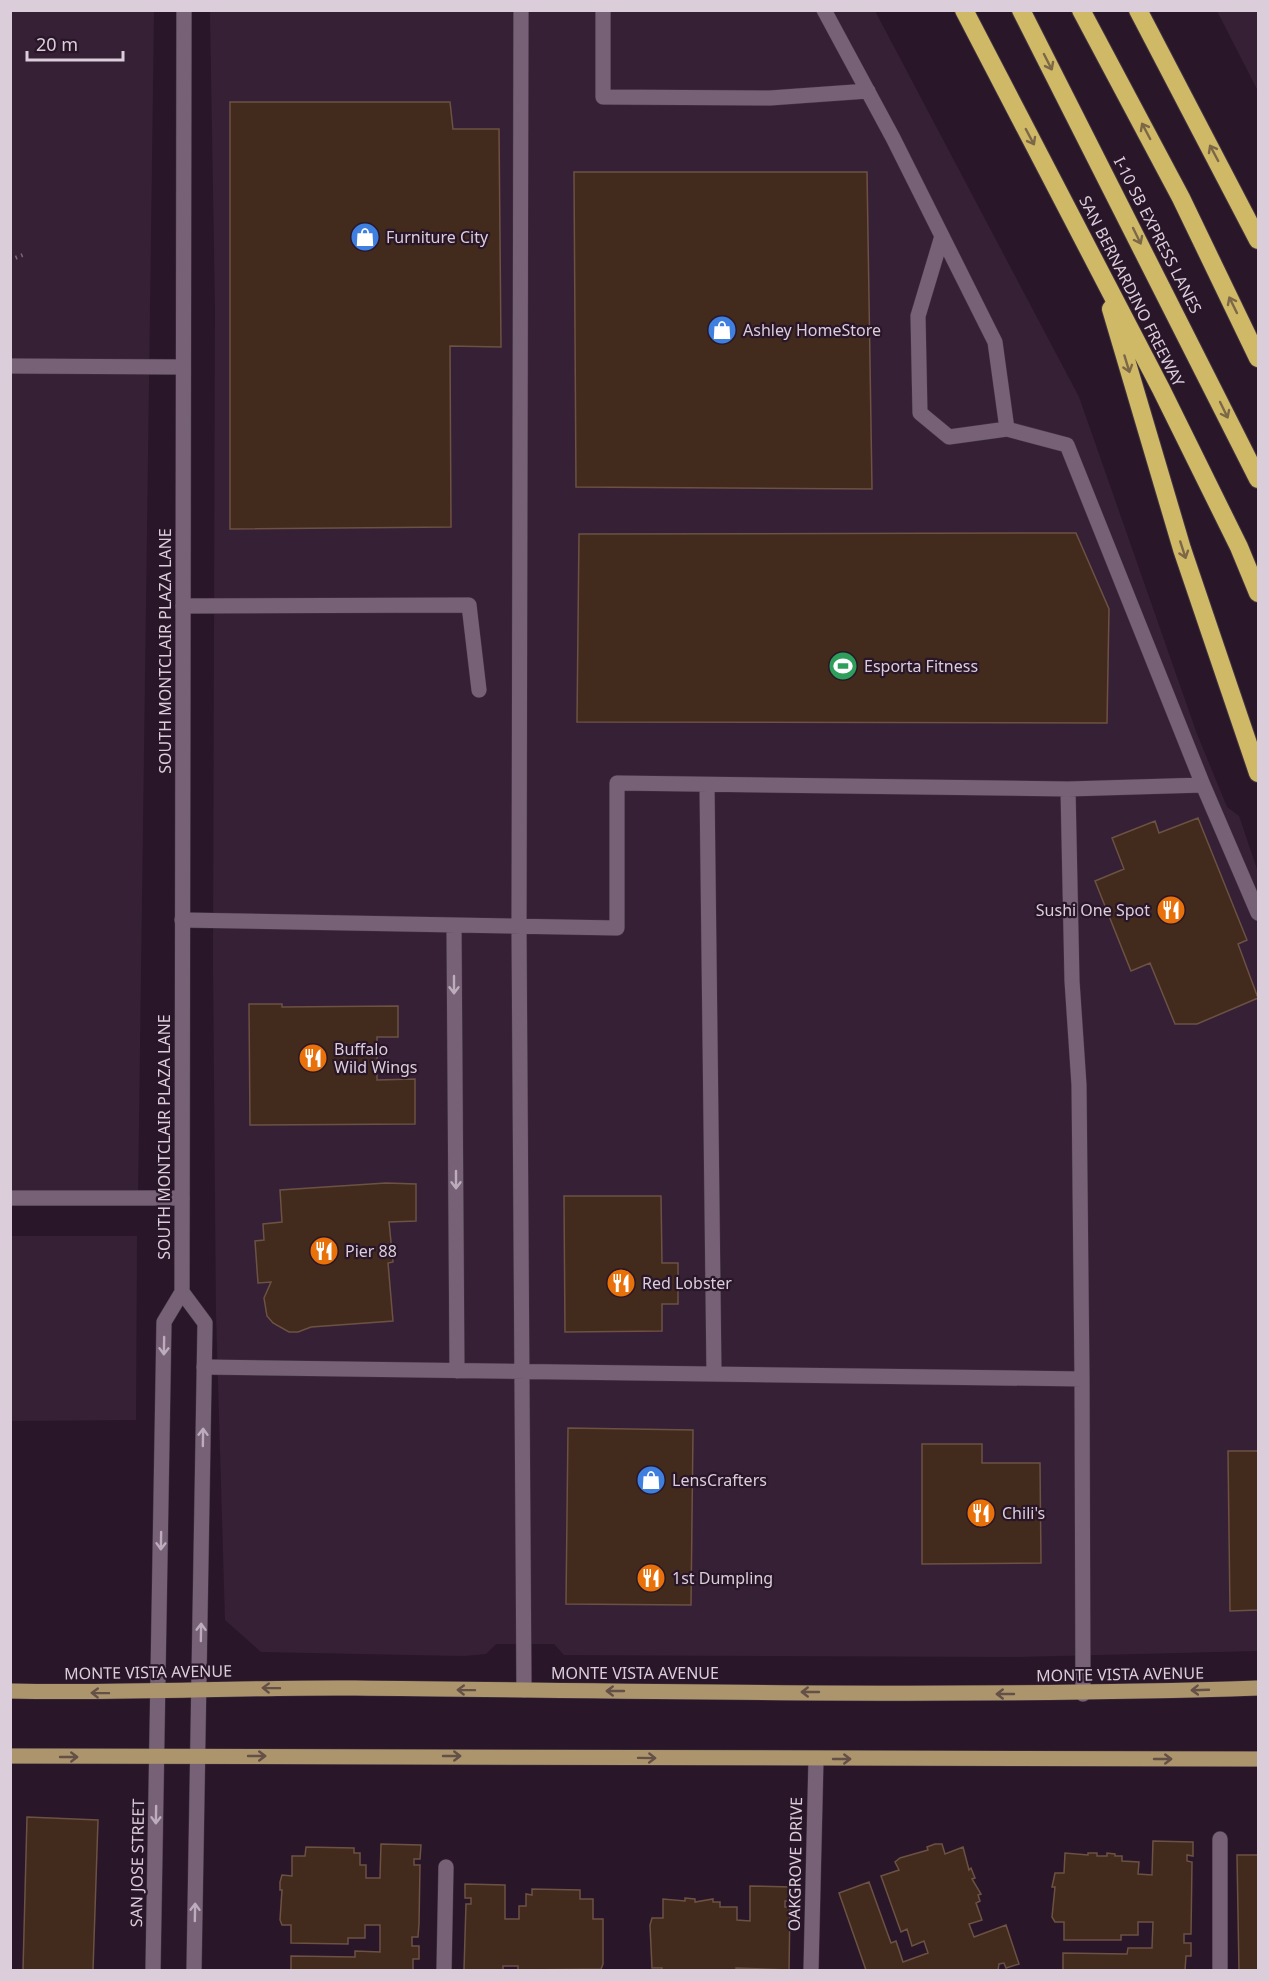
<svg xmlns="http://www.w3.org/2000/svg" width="1269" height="1981" font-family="'Noto Sans',sans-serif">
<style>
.built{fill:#362036}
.building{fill:#422a1c;stroke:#6c5243;stroke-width:1.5}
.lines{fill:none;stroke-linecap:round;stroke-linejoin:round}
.service-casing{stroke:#413441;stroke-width:16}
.minor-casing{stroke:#413441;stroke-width:16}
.primary-casing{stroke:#413441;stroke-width:16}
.motorway-casing{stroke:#413441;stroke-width:20}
.path{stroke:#776777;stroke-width:4;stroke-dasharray:1.5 4.5;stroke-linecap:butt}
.service{stroke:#776176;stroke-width:15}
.minor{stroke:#776176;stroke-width:15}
.primary{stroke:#ac956c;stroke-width:15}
.motorway{stroke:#cfb866;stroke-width:18}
.oneway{stroke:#7c6848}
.oneway2{stroke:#bdadbc}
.oneway3{stroke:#645047}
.labels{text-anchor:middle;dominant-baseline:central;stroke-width:4.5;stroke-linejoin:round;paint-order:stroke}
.street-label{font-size:16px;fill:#dbceda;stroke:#291729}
.poi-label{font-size:16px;fill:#dbceda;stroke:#291729;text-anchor:start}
</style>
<rect width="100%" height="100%" fill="#291729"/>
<path class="built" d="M 10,11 L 154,11 L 138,1194 L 11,1195 Z
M 210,11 L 875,11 L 1079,397 L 1197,734 L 1227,807 L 1239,816 L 1258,872 L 1258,1651 L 1014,1657 L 564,1655 L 554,1644 L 496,1644 L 486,1654 L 464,1656 L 261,1652 L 225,1620 L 216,1313 L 213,963 L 215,309 Z
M 1217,11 L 1258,11 L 1258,91 Z
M 10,1236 L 137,1236 L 136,1420 L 11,1421 Z"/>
<path class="building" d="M 230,102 L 450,102 L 453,129 L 499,129 L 501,347 L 450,346 L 451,527 L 230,529 Z
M 574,172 L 867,172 L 872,489 L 576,487 Z
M 1076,533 L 1109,609 L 1107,723 L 577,722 L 579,534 Z
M 1198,818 L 1247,940 L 1238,944 L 1258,998 L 1197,1024 L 1175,1024 L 1150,963 L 1131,971 L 1095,881 L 1124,869 L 1112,838 L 1155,821 L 1159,833 Z
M 249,1004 L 282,1004 L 282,1007 L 398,1006 L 398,1037 L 377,1037 L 377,1080 L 415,1079 L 415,1124 L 250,1125 Z
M 386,1183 L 416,1184 L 416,1221 L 389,1222 L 393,1262 L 388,1263 L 393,1321 L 311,1327 L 298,1332 L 289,1332 L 273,1323 L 267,1316 L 264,1298 L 271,1282 L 258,1283 L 255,1241 L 264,1240 L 263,1224 L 282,1222 L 280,1190 Z
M 564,1196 L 661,1196 L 662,1263 L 678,1263 L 678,1304 L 662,1304 L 662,1331 L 565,1332 Z
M 568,1428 L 693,1430 L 691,1605 L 566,1604 Z
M 922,1444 L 982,1444 L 982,1463 L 1040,1463 L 1041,1563 L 922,1564 Z
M 1228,1451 L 1258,1451 L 1258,1610 L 1230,1611 Z
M 27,1817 L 98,1820 L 93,1970 L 23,1970 Z
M 1153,1841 L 1193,1842 L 1193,1856 L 1187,1855 L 1187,1861 L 1192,1862 L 1191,1934 L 1184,1934 L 1184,1943 L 1191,1943 L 1191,1956 L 1186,1956 L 1185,1970 L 1063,1970 L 1063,1953 L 1127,1954 L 1128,1948 L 1152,1948 L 1153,1922 L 1138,1922 L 1138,1935 L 1121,1935 L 1121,1940 L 1064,1940 L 1064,1922 L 1055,1922 L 1052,1917 L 1055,1887 L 1052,1887 L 1055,1873 L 1064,1873 L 1065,1853 L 1088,1855 L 1088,1853 L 1097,1853 L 1097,1856 L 1107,1856 L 1107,1853 L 1115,1854 L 1115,1856 L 1122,1856 L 1122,1861 L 1139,1862 L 1138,1874 L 1152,1875 Z
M 381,1844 L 421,1845 L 420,1859 L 414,1859 L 414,1865 L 420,1865 L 419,1924 L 418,1937 L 412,1937 L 412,1946 L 419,1946 L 419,1959 L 413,1959 L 413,1970 L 291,1970 L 291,1956 L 355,1957 L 355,1951 L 380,1952 L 380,1925 L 365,1925 L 365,1938 L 348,1938 L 348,1944 L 291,1943 L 291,1925 L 282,1925 L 280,1920 L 282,1890 L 280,1890 L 280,1882 L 282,1875 L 292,1876 L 292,1856 L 305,1856 L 306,1847 L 354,1848 L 354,1853 L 360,1853 L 360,1865 L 366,1865 L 366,1878 L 380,1878 Z
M 935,1844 L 942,1844 L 945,1854 L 963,1847 L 969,1870 L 971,1868 L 975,1878 L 972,1879 L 981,1894 L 978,1895 L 980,1901 L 976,1903 L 982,1920 L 969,1924 L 974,1937 L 1006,1925 L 1019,1964 L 1006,1968 L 1004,1963 L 999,1964 L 998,1970 L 866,1970 L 839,1893 L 869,1882 L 891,1943 L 896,1941 L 903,1962 L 928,1953 L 924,1941 L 912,1946 L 907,1929 L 901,1932 L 881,1876 L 899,1870 L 895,1862 L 900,1858 L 928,1850 L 927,1847 Z
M 1237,1855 L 1258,1855 L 1258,1970 L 1239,1970 Z
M 465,1884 L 505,1885 L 505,1919 L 519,1919 L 519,1906 L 526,1906 L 526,1894 L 532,1895 L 532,1889 L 580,1890 L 580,1899 L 593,1899 L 593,1919 L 603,1919 L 603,1964 L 601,1969 L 518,1970 L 518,1966 L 503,1966 L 503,1970 L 464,1970 L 466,1904 L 471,1904 L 471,1898 L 465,1898 Z
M 750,1886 L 791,1887 L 791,1901 L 785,1901 L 785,1907 L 790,1907 L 789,1970 L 736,1968 L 736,1970 L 662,1970 L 662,1968 L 652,1968 L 650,1925 L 652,1918 L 663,1918 L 663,1899 L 685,1901 L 685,1898 L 695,1899 L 695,1902 L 713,1899 L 713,1902 L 720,1902 L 720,1907 L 737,1907 L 737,1920 L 750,1921 Z"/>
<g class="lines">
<g class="service-casing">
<path id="service" d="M 521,10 L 519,928 L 524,1690
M 603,10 L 603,97 L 770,98 L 868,91
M 942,236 L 918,316 L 920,413 L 949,437 L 1007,429
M 10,366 L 183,367
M 183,606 L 469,605 L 479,690
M 707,785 L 714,1374
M 1203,785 L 1258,913
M 1068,789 L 1072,981 L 1079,1085 L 1082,1379
M 182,920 L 617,928 L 617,783 L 1068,789 L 1203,785 L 1067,445 L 1007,429 L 995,342 L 893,138 L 824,10
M 454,926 L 457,1371
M 10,1198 L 182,1198
M 204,1367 L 1082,1379 L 1083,1694"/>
</g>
<g class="minor-casing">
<path id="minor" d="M 182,1292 L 205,1323 L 194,1970
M 1220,1839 L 1220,1970
M 153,1970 L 164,1322 L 182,1292 L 184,10
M 444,1970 L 446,1867
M 811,1970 L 816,1759"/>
</g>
<g class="primary-casing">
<path id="primary" d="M 10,1691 C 126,1694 240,1687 355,1688 C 656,1691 958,1698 1258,1688
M 10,1756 L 1258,1759"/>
</g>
<g class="motorway-casing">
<path id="motorway" d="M 964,10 L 1161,389 L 1239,547 L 1258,593
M 1021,10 L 1258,479
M 1081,10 L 1181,198 L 1258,358
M 1138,10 L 1258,240
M 1111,309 L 1182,549 L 1258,773"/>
</g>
<path class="path" d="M 10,260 L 25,254"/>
<use href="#service" class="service"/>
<use href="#minor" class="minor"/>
<use href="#primary" class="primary"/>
<use href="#motorway" class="motorway"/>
</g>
<defs><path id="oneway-shaft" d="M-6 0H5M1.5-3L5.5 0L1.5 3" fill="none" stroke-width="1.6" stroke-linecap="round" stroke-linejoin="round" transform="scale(1.5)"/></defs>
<g class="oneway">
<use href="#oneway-shaft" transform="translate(1048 62) rotate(63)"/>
<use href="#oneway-shaft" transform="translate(1146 131) rotate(-118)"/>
<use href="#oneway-shaft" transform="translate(1030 137) rotate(62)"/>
<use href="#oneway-shaft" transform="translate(1214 153) rotate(-118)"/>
<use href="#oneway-shaft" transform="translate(1137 236) rotate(64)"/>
<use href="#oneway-shaft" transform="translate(1233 305) rotate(-116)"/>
<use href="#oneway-shaft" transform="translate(1127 364) rotate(73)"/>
<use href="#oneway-shaft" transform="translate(1224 410) rotate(64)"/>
<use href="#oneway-shaft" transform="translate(1183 550) rotate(72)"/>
</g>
<g class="oneway2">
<use href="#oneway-shaft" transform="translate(454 985) rotate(90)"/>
<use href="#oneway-shaft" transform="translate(456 1180) rotate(90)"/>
<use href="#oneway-shaft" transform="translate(164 1346) rotate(91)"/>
<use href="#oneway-shaft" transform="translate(203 1437) rotate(-89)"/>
<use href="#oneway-shaft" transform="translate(161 1541) rotate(91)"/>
<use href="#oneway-shaft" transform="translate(201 1632) rotate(-89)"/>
<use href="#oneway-shaft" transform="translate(156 1815) rotate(91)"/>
<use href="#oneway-shaft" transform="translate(195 1912) rotate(-89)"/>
</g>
<g class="oneway3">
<use href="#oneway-shaft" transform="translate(271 1688) rotate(-179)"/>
<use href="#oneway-shaft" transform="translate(466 1690) rotate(-179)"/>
<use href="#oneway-shaft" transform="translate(1200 1690) rotate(178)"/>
<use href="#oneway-shaft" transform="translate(615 1691) rotate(-180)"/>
<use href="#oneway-shaft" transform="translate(810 1692) rotate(-180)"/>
<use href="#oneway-shaft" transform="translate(100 1693) rotate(-179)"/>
<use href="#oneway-shaft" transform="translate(1005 1694) rotate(-180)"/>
<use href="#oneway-shaft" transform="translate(257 1756)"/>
<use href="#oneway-shaft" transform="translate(452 1756)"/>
<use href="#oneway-shaft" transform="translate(69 1757)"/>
<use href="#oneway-shaft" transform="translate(647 1758) rotate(1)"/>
<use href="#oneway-shaft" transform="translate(842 1759)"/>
<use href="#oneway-shaft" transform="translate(1163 1759)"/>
</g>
<defs>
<g id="shop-disc" transform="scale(1.5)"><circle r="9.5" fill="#3f7fe0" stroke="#291729"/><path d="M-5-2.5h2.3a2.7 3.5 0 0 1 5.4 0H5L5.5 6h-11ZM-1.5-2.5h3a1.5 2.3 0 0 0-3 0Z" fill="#fff"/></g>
<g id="stadium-disc" transform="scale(1.5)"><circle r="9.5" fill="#2e9e5b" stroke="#291729"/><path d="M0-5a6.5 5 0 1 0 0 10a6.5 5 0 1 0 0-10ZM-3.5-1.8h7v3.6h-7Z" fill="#fff"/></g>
<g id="restaurant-disc" transform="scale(1.5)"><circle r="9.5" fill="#e8710a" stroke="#291729"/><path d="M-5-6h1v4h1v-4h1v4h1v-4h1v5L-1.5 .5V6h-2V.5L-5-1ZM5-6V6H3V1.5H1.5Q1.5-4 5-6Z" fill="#fff"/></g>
</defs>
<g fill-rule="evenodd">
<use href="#shop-disc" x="365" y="237"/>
<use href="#shop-disc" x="722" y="330"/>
<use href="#stadium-disc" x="843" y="666"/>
<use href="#restaurant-disc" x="1171" y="910"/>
<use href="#restaurant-disc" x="313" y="1058"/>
<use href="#restaurant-disc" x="324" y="1251"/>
<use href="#restaurant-disc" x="621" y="1283"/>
<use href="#shop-disc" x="651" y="1480"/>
<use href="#restaurant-disc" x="981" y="1513"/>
<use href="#restaurant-disc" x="651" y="1578"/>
</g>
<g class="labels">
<g class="street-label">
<text transform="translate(1158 235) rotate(63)">I-10 SB EXPRESS LANES</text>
<text transform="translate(1132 291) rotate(63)">SAN BERNARDINO FREEWAY</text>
<text transform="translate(165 651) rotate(-90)">SOUTH MONTCLAIR PLAZA LANE</text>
<text transform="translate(164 1137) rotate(-90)">SOUTH MONTCLAIR PLAZA LANE</text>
<text transform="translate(148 1672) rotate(-1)">MONTE VISTA AVENUE</text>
<text x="635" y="1673">MONTE VISTA AVENUE</text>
<text transform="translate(1120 1674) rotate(-1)">MONTE VISTA AVENUE</text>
<text transform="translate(137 1863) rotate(-89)">SAN JOSE STREET</text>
<text transform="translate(795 1864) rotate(-89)">OAKGROVE DRIVE</text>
</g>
<g class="poi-label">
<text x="386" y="237">Furniture City</text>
<text x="743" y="330">Ashley HomeStore</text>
<text x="864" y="666">Esporta Fitness</text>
<text x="1150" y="910" text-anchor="end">Sushi One Spot</text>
<text x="334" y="1049">Buffalo<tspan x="334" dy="18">Wild Wings</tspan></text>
<text x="345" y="1251">Pier 88</text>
<text x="642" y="1283">Red Lobster</text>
<text x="672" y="1480">LensCrafters</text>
<text x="1002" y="1513">Chili's</text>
<text x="672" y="1578">1st Dumpling</text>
</g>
</g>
<rect width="1269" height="1981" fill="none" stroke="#dbceda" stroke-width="24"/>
<path d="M27 51v9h96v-9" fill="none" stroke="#dbceda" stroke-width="3"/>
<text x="36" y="51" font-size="18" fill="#dbceda" stroke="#291729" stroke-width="4.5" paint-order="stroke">20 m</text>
</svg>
